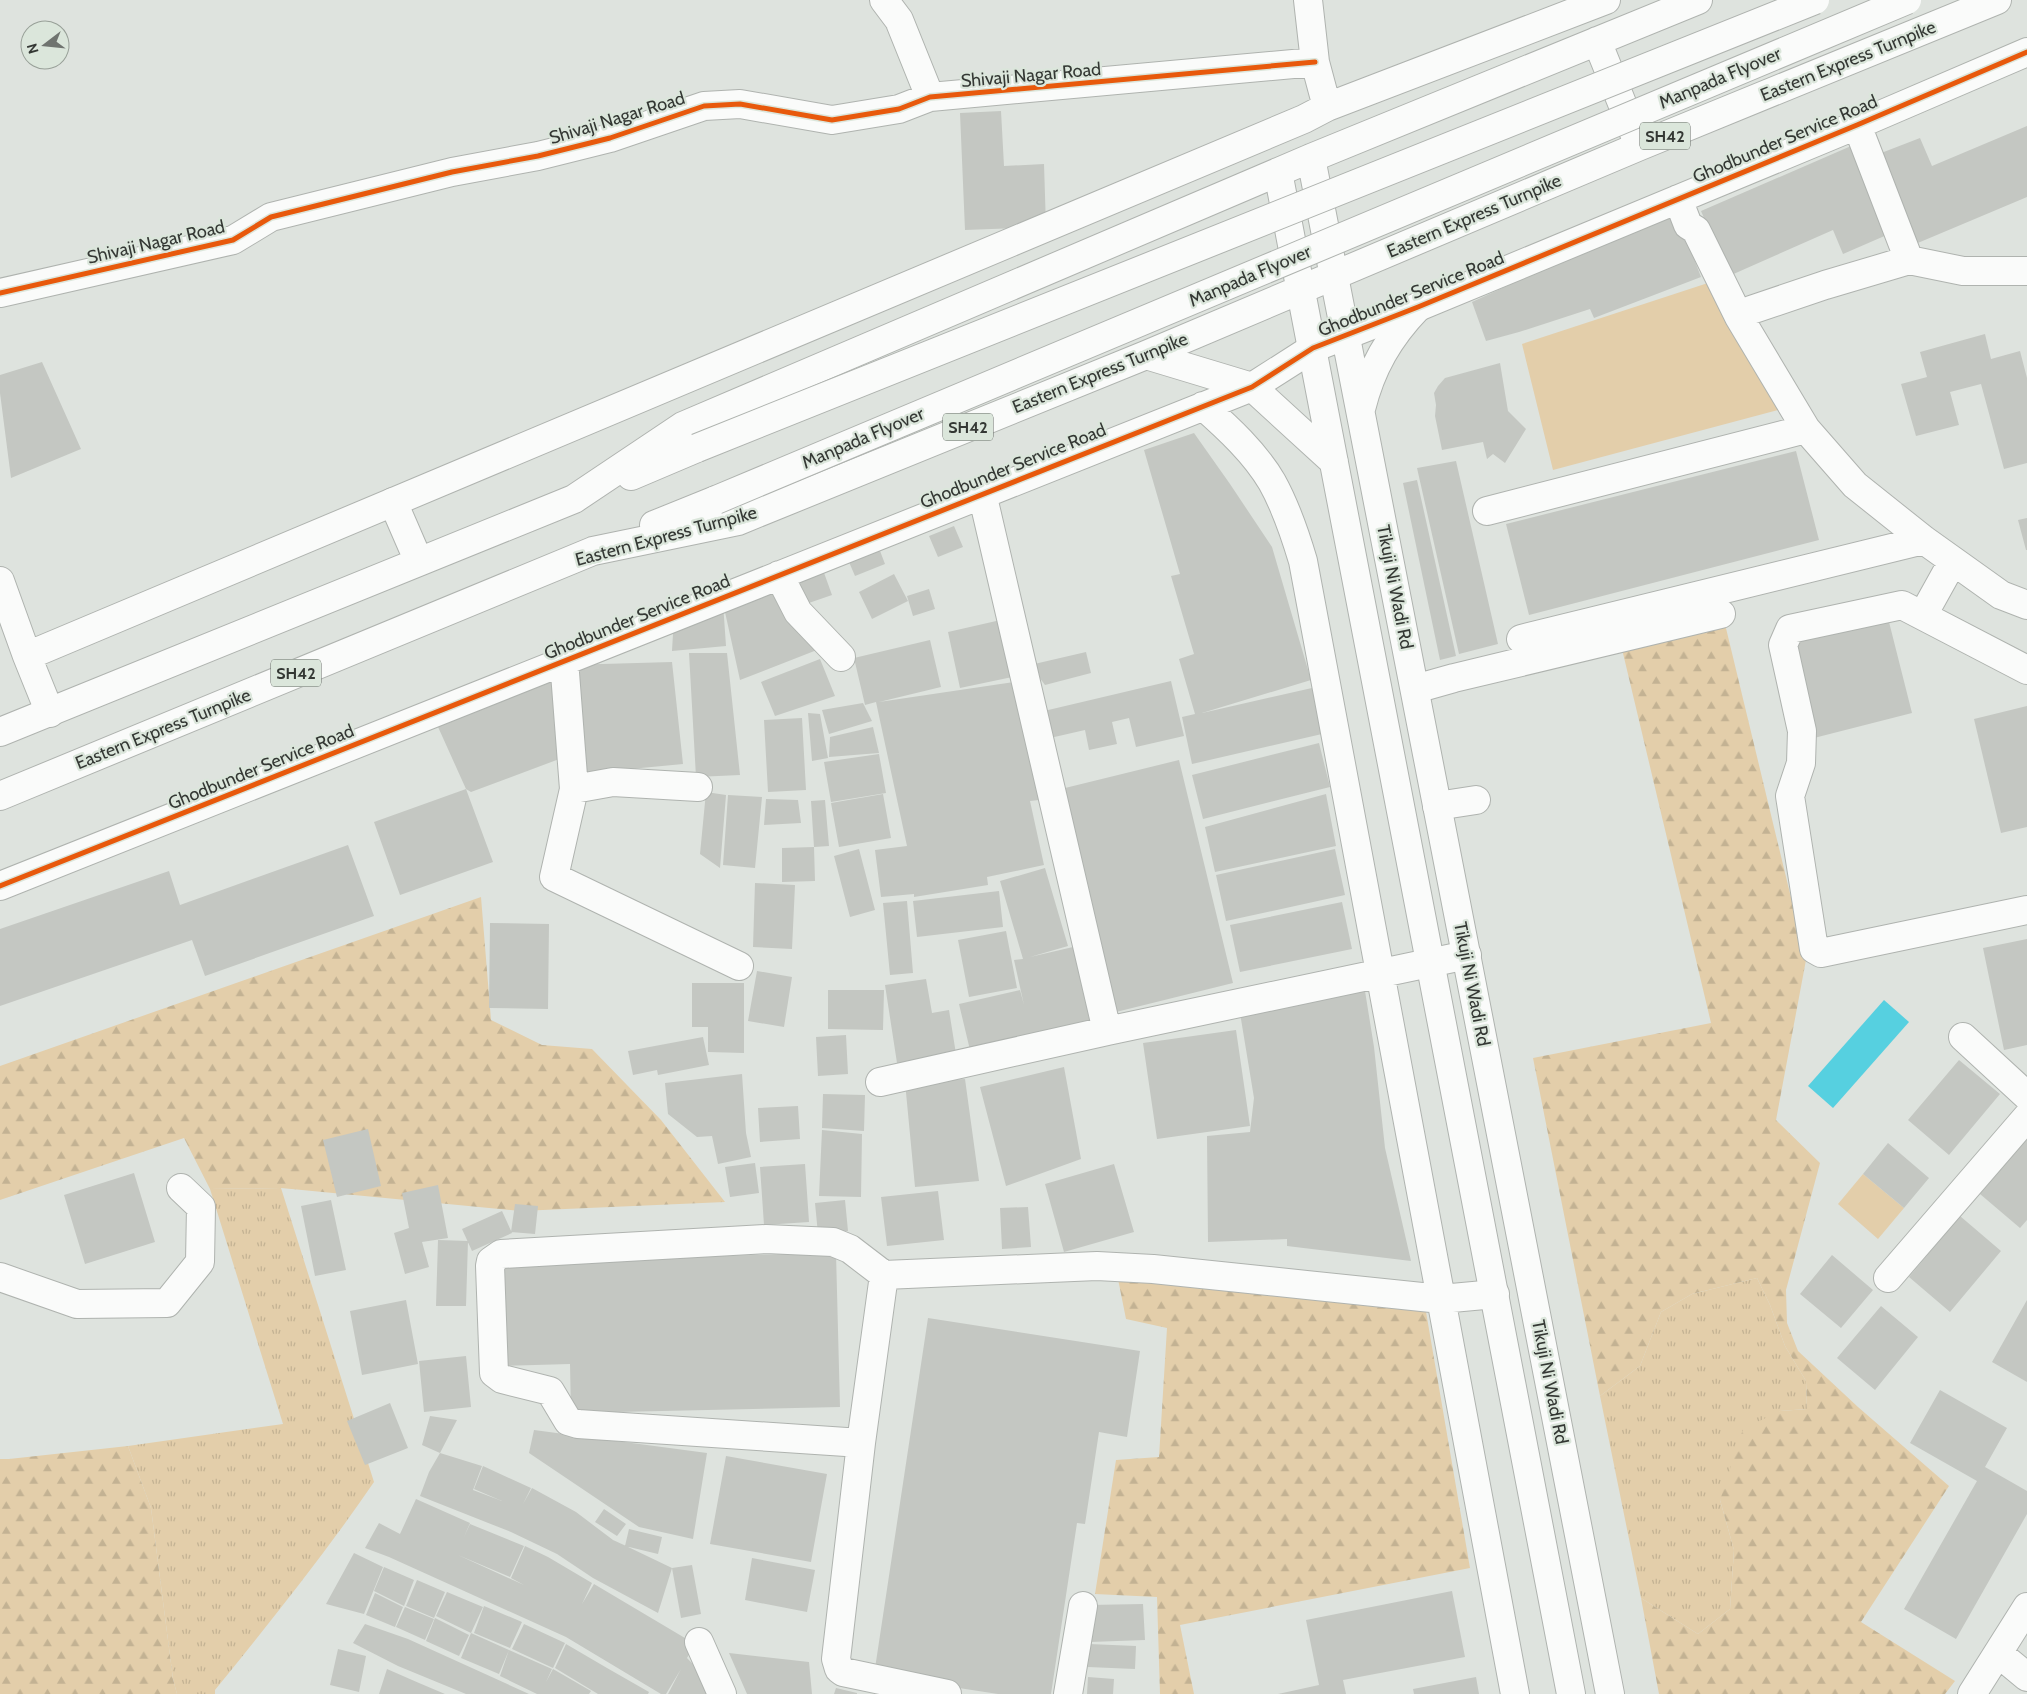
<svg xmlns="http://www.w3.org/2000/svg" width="2027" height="1694" font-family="Cabin,sans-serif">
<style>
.grass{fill:url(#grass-tufts)}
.forest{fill:url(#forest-firs)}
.pitch{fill:#e3ceaa}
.water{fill:#56d0e0}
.building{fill:#c4c7c2}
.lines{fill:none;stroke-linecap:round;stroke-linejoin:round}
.minor-casing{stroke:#afb3af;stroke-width:30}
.major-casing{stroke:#afb3af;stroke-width:30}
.minor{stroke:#fafbfa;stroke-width:28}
.major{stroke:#fafbfa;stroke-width:28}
.major-bridge-casing{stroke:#afb3af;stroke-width:30;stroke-linecap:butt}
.major-bridge{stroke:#fafbfa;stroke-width:28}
.cycleway-casing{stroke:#dbe6db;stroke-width:8}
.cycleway{stroke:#e8590c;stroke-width:5}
.labels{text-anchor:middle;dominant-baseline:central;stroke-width:4.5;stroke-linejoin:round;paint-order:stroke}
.shield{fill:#dbe6db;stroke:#666c66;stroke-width:1}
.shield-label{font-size:16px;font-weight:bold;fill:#343834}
.street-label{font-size:18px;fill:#343834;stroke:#dbe6db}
</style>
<defs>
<pattern id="grass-tufts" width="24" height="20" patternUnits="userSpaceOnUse" patternTransform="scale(1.25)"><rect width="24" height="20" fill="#e3ceaa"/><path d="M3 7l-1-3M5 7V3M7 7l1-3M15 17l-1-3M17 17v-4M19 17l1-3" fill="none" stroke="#c3b293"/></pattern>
<pattern id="forest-firs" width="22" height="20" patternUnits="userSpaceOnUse" patternTransform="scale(1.25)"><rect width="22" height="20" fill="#e3ceaa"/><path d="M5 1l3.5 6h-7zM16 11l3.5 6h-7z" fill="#c3b293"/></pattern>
</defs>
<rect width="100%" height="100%" fill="#dee3de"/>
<path class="grass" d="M 281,1188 L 374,1482 C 325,1554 270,1622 215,1690 L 215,1694 L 177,1694 L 173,1679 L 151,1508 L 128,1446 L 283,1424 L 210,1189 Z
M 1757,1278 L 1770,1305 L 1785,1346 L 1806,1381 L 1807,1409 L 1780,1411 L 1720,1500 L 1734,1550 L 1730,1609 L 1698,1634 L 1641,1598 L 1600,1396 L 1640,1366 L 1661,1312 L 1692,1294 Z"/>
<path class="forest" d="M 1725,624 L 1806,960 L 1776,1120 L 1820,1163 L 1786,1290 L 1787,1323 L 1798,1351 L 1858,1407 L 1949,1486 L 1861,1622 L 1955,1681 L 1945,1694 L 1659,1694 L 1641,1598 L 1698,1634 L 1730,1609 L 1734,1550 L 1720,1500 L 1743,1429 L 1780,1411 L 1807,1409 L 1806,1381 L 1785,1346 L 1770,1305 L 1757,1278 L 1692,1294 L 1661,1312 L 1640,1366 L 1600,1396 L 1533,1058 L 1711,1023 L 1622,649 Z
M 481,897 L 491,1020 L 542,1045 L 592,1049 L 661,1120 L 725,1202 L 520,1211 L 281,1188 L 210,1189 L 184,1138 L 0,1200 L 0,1066 Z
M 1116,1269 L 1425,1306 L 1470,1568 L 1180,1625 L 1194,1694 L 1160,1694 L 1157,1597 L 1095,1594 L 1116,1460 L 1159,1457 L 1167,1328 L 1126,1319 Z
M 128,1446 L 151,1508 L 173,1679 L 177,1694 L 0,1694 L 0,1459 L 9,1459 Z"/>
<path class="pitch" d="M 1711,282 L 1778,410 L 1553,470 L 1522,344 Z
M 1863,1174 L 1904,1208 L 1878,1239 L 1838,1204 Z"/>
<path class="water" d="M 1884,1000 L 1909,1022 L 1833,1108 L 1808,1086 Z"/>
<path class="building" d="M 1001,111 L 1004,166 L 1044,164 L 1046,227 L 965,230 L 960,113 Z
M 2027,126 L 2027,197 L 1913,245 L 1876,155 L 1920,138 L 1932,166 Z
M 1858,143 L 1896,231 L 1843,254 L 1833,230 L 1729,276 L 1701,211 Z
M 1675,209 L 1701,277 L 1594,318 L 1590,309 L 1519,332 L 1486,341 L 1472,302 Z
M 1985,334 L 1991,359 L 2020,351 L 2027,378 L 2027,463 L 2004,469 L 1981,384 L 1950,392 L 1959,425 L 1916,436 L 1901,384 L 1927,377 L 1920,352 Z
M 42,362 L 81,449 L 11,478 L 0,393 L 0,375 Z
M 1500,363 L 1508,411 L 1526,429 L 1505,463 L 1493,454 L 1487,459 L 1483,442 L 1442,450 L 1435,416 L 1436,405 L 1434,393 L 1438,386 L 1445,378 Z
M 1194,433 L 1230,484 L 1272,547 L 1311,680 L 1202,713 L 1312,688 L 1322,734 L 1192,764 L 1182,717 L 1195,714 L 1179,659 L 1194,654 L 1171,576 L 1180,574 L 1144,450 Z
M 1796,451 L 1819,540 L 1529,615 L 1506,524 Z
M 1456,461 L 1498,644 L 1459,654 L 1417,468 Z
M 1417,480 L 1456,656 L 1440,660 L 1403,483 Z
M 2027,518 L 2027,550 L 2026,550 L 2018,520 Z
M 954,526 L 963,547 L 938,557 L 929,536 Z
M 877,543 L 885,564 L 855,576 L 846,555 Z
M 823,570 L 832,595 L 803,605 L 794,580 Z
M 894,574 L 908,601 L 872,619 L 859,592 Z
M 767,586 L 822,648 L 740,680 L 723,603 Z
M 929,589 L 935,609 L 913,616 L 907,596 Z
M 723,603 L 726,646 L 672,651 L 674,617 Z
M 1887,614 L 1912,713 L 1814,738 L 1789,639 Z
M 1005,619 L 1017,676 L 960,688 L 948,632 Z
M 930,640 L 941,687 L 879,702 L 1014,682 L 1039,800 L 1030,801 L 1044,865 L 987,877 L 988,885 L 914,897 L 914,894 L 881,897 L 875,850 L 907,846 L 876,702 L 865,705 L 854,658 Z
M 1086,652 L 1091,673 L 1045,685 L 1030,665 Z
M 689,653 L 727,653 L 740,775 L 696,777 Z
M 820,659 L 835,696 L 775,716 L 761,682 Z
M 672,662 L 683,764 L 578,774 L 567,665 Z
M 561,672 L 562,758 L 471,792 L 466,789 L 493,862 L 400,895 L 374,822 L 466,789 L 434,718 Z
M 1171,681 L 1184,736 L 1136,747 L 1129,718 L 1112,722 L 1117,744 L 1089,750 L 1085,730 L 1050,738 L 1044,711 Z
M 863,703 L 872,721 L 829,734 L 822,710 Z
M 2027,706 L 2027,827 L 2001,833 L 1974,719 Z
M 808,713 L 820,714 L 828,758 L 812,761 Z
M 802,718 L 806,790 L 768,792 L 764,720 Z
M 873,727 L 879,753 L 829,757 L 830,737 Z
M 1319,743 L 1330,787 L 1203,819 L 1192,775 Z
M 879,754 L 886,793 L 831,802 L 824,762 Z
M 1179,760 L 1233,983 L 1116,1012 L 1061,789 Z
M 706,792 L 726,795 L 720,868 L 700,854 Z
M 883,794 L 891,838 L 839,847 L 831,803 Z
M 1326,794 L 1336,846 L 1215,872 L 1205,827 Z
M 728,795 L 762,797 L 755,868 L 723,865 Z
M 766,799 L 798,800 L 801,823 L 764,825 Z
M 825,800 L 829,846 L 814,847 L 811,801 Z
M 348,845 L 374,916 L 205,976 L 192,940 L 0,1006 L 0,929 L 169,871 L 180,905 Z
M 814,847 L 815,881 L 782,882 L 782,848 Z
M 859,849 L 875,910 L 850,917 L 834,856 Z
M 1335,849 L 1345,895 L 1226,921 L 1216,875 Z
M 1045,868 L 1068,946 L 1030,957 L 1073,947 L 1090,1022 L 970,1050 L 959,1004 L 1020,990 L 1024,1005 L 1014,960 L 1023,959 L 1000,881 Z
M 755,883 L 795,885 L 792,949 L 753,947 Z
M 999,891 L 1003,927 L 917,937 L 913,901 Z
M 907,901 L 913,973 L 890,975 L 883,903 Z
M 1342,902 L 1352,949 L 1240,972 L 1230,925 Z
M 490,923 L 549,924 L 548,1009 L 489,1008 Z
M 1006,931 L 1017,988 L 969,997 L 958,940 Z
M 2027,939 L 2027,1045 L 2004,1050 L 1983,948 Z
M 757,971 L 792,977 L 784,1027 L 748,1021 Z
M 926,979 L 932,1013 L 949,1010 L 956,1054 L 897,1063 L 885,985 Z
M 692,983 L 744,983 L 744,1053 L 708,1052 L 708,1027 L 692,1027 Z
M 828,990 L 884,990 L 883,1030 L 828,1029 Z
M 1365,991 L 1374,1047 L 1385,1148 L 1411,1261 L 1287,1246 L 1287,1239 L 1208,1242 L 1207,1136 L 1250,1132 L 1254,1098 L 1240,1013 Z
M 1236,1030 L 1250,1126 L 1157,1139 L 1143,1043 Z
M 846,1035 L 848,1074 L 818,1076 L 816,1037 Z
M 703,1037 L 709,1065 L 658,1075 L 657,1070 L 633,1075 L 628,1051 Z
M 1959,1060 L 2000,1094 L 1949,1155 L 1908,1120 Z
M 1064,1067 L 1081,1159 L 1006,1186 L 980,1087 Z
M 742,1074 L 746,1133 L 751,1157 L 718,1164 L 712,1136 L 697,1137 L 668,1114 L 665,1083 Z
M 965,1079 L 979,1181 L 915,1187 L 905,1082 Z
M 823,1094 L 865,1095 L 864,1131 L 822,1128 Z
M 798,1106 L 800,1139 L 760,1142 L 758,1108 Z
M 368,1129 L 381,1186 L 337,1197 L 323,1140 Z
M 822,1130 L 862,1134 L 861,1197 L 819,1196 Z
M 2027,1137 L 2027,1220 L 2020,1228 L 1980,1194 Z
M 1888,1143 L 1929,1178 L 1904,1208 L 1863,1174 Z
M 755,1163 L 759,1193 L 730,1197 L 725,1167 Z
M 805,1164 L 809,1222 L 764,1225 L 760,1167 Z
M 1114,1164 L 1134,1232 L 1064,1252 L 1045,1184 Z
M 134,1173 L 155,1242 L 85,1264 L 64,1195 Z
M 438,1185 L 448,1238 L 422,1242 L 429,1267 L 405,1274 L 394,1233 L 409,1228 L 402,1193 Z
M 938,1191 L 944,1240 L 887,1246 L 881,1197 Z
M 331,1200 L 346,1270 L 315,1276 L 301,1206 Z
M 845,1200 L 848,1231 L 818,1234 L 815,1203 Z
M 515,1204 L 538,1206 L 535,1234 L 511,1232 Z
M 1028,1207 L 1031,1247 L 1002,1249 L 1000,1208 Z
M 502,1211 L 512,1233 L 472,1251 L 462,1229 Z
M 1960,1216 L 2001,1251 L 1950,1312 L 1909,1277 Z
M 438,1240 L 468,1241 L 466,1306 L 436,1306 Z
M 836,1253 L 840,1407 L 571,1413 L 570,1364 L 497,1366 L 495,1261 Z
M 1832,1255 L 1873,1290 L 1841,1328 L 1800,1294 Z
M 406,1300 L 418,1364 L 362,1375 L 350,1311 Z
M 2027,1300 L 2027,1382 L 1992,1362 Z
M 1881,1306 L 1918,1337 L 1875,1390 L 1837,1358 Z
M 928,1318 L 1140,1351 L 1127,1437 L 1099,1432 L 1085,1524 L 1077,1523 L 1051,1694 L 998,1694 L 874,1675 Z
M 466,1356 L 471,1407 L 424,1412 L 419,1361 Z
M 1940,1390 L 2007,1428 L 1985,1467 L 2027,1491 L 2027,1514 L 1956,1639 L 1904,1609 L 1977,1481 L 1910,1443 Z
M 390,1403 L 408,1448 L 365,1465 L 347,1421 Z
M 430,1416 L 457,1420 L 440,1453 L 422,1445 Z
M 534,1430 L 707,1453 L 693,1539 L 639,1527 L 529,1453 Z
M 440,1453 L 482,1466 L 473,1490 L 502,1501 L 474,1489 L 483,1466 L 531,1488 L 523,1504 L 532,1488 L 576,1512 L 613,1540 L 624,1545 L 672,1568 L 692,1565 L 701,1614 L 681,1618 L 672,1568 L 658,1613 L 593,1578 L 557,1554 L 511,1532 L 420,1496 L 429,1472 Z
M 726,1456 L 827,1474 L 811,1562 L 710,1544 Z
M 416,1499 L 470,1523 L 464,1537 L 470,1524 L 524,1546 L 510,1577 L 458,1555 L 524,1585 L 511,1578 L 525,1546 L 548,1557 L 592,1583 L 582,1604 L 594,1584 L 695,1644 L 687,1658 L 711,1683 L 707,1694 L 668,1694 L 681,1669 L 666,1694 L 661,1694 L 566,1637 L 389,1557 L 365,1548 L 379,1523 L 400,1534 Z
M 604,1509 L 626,1524 L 617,1536 L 595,1522 Z
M 629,1529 L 662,1537 L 658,1554 L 625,1546 Z
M 354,1553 L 383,1567 L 364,1614 L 326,1604 Z
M 752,1558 L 815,1570 L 807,1612 L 745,1600 Z
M 384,1567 L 414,1580 L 404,1606 L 374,1591 Z
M 417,1580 L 445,1592 L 434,1618 L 406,1606 Z
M 1452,1591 L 1465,1657 L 1343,1680 L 1346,1694 L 1278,1694 L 1319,1685 L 1306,1620 Z
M 447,1592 L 483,1607 L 471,1633 L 436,1616 Z
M 375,1593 L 403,1607 L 395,1627 L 366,1615 Z
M 1143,1604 L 1145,1640 L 1090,1642 L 1089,1605 Z
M 484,1606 L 522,1622 L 510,1648 L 474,1633 Z
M 405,1607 L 434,1619 L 425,1640 L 396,1627 Z
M 435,1618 L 469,1635 L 459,1656 L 426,1641 Z
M 365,1624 L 408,1639 L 529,1694 L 466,1694 L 398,1666 L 353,1643 Z
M 524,1624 L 565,1643 L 553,1668 L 512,1649 Z
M 471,1633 L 509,1650 L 499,1674 L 461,1658 Z
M 566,1644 L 607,1668 L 649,1692 L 648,1694 L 598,1694 L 555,1668 Z
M 1089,1644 L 1136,1646 L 1135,1669 L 1088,1667 Z
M 338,1649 L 366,1656 L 359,1692 L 330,1685 Z
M 509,1650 L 552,1669 L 546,1682 L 553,1669 L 591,1691 L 589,1694 L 537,1694 L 500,1676 Z
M 729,1653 L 809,1662 L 812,1694 L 747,1694 Z
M 387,1669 L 419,1683 L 445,1694 L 379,1694 Z
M 1088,1677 L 1114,1679 L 1113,1694 L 1087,1694 Z
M 1476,1677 L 1479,1694 L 1414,1694 L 1413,1689 Z
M 836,1688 L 857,1693 L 857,1694 L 834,1694 Z"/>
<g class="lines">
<g class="minor-casing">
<path id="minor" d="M 884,0 L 899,20 L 930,97
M 1308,0 L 1315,62 L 1327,107
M 1857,125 L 1909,260
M 1678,199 L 1688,225 L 1696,230 L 1739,317 L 1806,429 L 1855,485 L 1924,540 L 2001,595 L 2027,605
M 0,293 L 233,240 L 271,217 L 452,172 L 538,156 L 610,138 L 704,106 L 740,104 L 832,120 L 899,109 L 930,97 L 1315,62
M 1739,317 L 1751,310 L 1825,285 L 1909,260 L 1963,271 L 2027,271
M 1203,406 C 1228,428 1255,453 1272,482 C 1286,507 1295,534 1303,561 L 1515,1694
M 982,493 L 1107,1031 L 1467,955
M 1487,511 L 1806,429
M 779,575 L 798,612 L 841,657
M 0,581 L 27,656 L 50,713
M 1923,615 L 1953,561
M 1521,639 L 1924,540
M 27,656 L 1304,119 L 1327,107 L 1606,0
M 564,660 L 574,789 L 554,877 L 739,966
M 2027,670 L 1902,605 L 1790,629 L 1783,645 L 1802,731 L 1801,763 L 1790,796 L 1814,949 L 1821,953 L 2027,910
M 1415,689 L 1454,678 L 1721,614
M 574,789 L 613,782 L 698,787
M 1437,806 L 1476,800
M 0,886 L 1252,387 L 1313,348 L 1418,307 L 1857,125 L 2027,52
M 1963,1037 L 2027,1096
M 880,1082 L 1107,1031
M 0,1277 L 77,1304 L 167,1303 L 200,1262 L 201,1207 L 181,1188
M 1888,1278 L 2027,1117
M 861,1443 L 578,1424 L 568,1421 L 550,1391 L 502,1379 L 494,1373 L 490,1266 L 491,1261 L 501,1254 L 766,1239 L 833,1242 L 850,1249 L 884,1275
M 699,1642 L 722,1694
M 1998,1653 L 2027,1677
M 947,1694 L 843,1672 L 839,1669 L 836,1659 L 861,1443 L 884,1275 L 1097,1266 L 1153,1269 L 1441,1299 L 1495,1294
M 1068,1694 L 1083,1606
M 1972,1694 L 2027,1607"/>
</g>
<g class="major-casing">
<path id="major" d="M 1597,41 L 1636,138
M 1311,158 L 1610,1694
M 1278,172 L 1571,1694
M 1146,355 L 1252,387 L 1334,462
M 1361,409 C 1371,368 1389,337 1418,307
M 631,476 L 697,448
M 393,502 L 419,562
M 654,525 L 716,500
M 0,732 L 574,499 L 683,426 L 1311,158 L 1698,0
M 0,796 L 593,551 L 738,521 L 1146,355 L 1640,146 L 1997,0"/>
</g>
<use href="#minor" class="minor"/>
<use href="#major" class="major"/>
<g class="major-bridge-casing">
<path id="major-bridge" d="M 697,448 L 1815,0
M 716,500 L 1907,0"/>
</g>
<use href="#major-bridge" class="major-bridge"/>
<g class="cycleway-casing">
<path id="cycleway" d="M 0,293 L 233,240 L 271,217 L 452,172 L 538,156 L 610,138 L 704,106 L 740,104 L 832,120 L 899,109 L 930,97 L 1315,62
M 0,886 L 1252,387 L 1313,348 L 1418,307 L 1857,125 L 2027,52"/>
</g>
<use href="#cycleway" class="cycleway"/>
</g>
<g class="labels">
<g class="shield">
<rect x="1640" y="122.5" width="50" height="27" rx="4"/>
<rect x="943" y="413.5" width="50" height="27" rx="4"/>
<rect x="271" y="659.5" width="50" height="27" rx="4"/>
</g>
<g class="shield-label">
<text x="1665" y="136">SH42</text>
<text x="968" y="427">SH42</text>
<text x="296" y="673">SH42</text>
</g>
<g class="street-label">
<text transform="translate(1848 61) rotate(-22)">Eastern Express Turnpike</text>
<text transform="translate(1031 75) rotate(-5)">Shivaji Nagar Road</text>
<text transform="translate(1720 78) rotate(-23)">Manpada Flyover</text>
<text transform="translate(617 118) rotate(-17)">Shivaji Nagar Road</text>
<text transform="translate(1785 139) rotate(-23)">Ghodbunder Service Road</text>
<text transform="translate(1474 216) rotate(-23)">Eastern Express Turnpike</text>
<text transform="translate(156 242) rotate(-13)">Shivaji Nagar Road</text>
<text transform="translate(1250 276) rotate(-23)">Manpada Flyover</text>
<text transform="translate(1411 294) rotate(-22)">Ghodbunder Service Road</text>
<text transform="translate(1100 373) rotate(-22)">Eastern Express Turnpike</text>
<text transform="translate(863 438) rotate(-23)">Manpada Flyover</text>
<text transform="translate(1013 466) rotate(-22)">Ghodbunder Service Road</text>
<text transform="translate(666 536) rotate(-15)">Eastern Express Turnpike</text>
<text transform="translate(1395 587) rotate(79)">Tikuji Ni Wadi Rd</text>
<text transform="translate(637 617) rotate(-22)">Ghodbunder Service Road</text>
<text transform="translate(163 729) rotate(-22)">Eastern Express Turnpike</text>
<text transform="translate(261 767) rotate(-22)">Ghodbunder Service Road</text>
<text transform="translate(1472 984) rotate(79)">Tikuji Ni Wadi Rd</text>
<text transform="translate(1550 1382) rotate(79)">Tikuji Ni Wadi Rd</text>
</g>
</g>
<g transform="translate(45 45) rotate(254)"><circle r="24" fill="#dbe6db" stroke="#98a098"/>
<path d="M0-4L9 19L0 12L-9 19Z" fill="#707470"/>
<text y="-8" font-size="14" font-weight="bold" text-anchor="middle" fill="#343834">N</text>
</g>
</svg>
